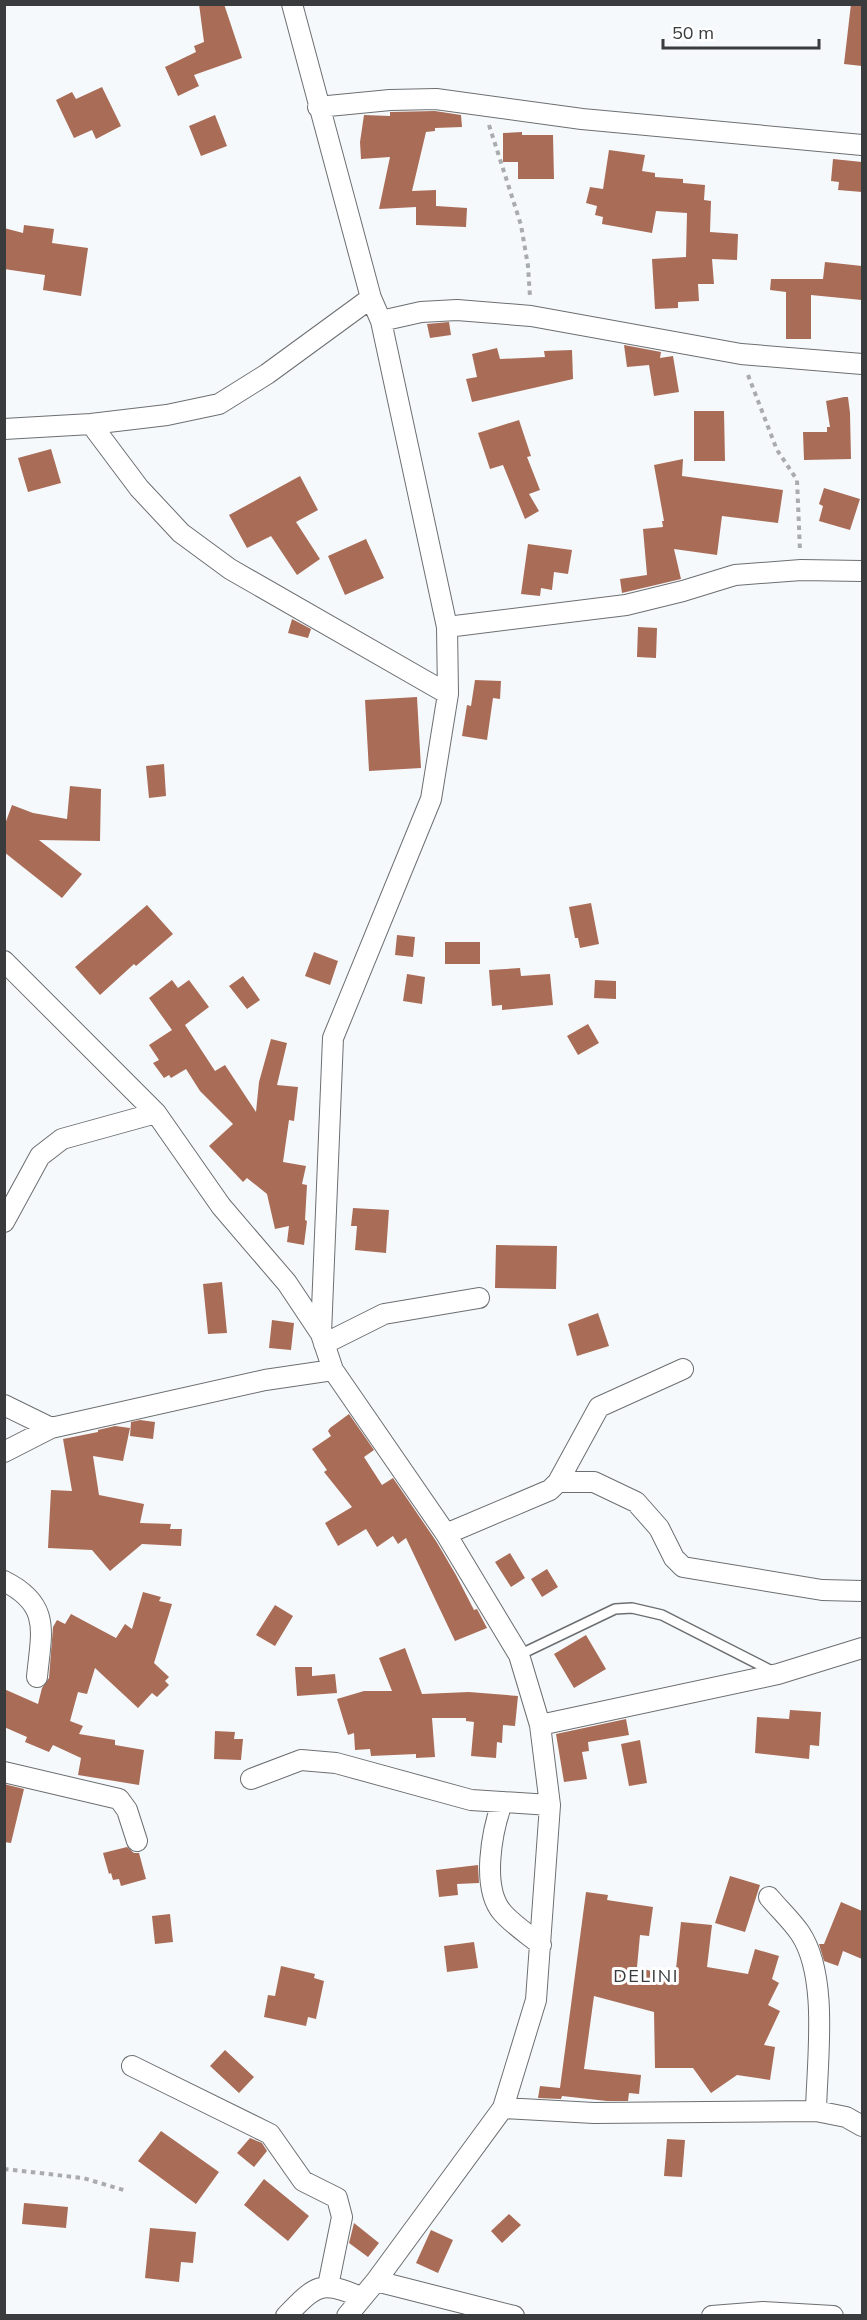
<svg xmlns="http://www.w3.org/2000/svg" width="867" height="2320" font-family="Mulish,sans-serif">
<style>
.building{fill:#a96c56}
.lines{fill:none;stroke-linecap:round;stroke-linejoin:round}
.service-casing{stroke:#6c6f71;stroke-width:12}
.minor-casing{stroke:#6c6f71;stroke-width:22}
.path{stroke:#a9abad;stroke-width:4;stroke-dasharray:4.5 4.5;stroke-linecap:butt}
.service{stroke:#fff;stroke-width:9}
.minor{stroke:#fff;stroke-width:20}
.labels{text-anchor:middle;dominant-baseline:central;stroke-width:6;stroke-linejoin:round;paint-order:stroke}
.quarter-label{font-size:18px;letter-spacing:1.5px;fill:#3a3b3c;stroke:#fff}
</style>
<rect width="100%" height="100%" fill="#f6f9fc"/>
<path class="building" d="M 199,4 L 224,4 L 242,58 L 194,75 L 199,86 L 178,96 L 165,67 L 196,52 L 194,46 L 204,42 Z
M 851,4 L 862,4 L 862,66 L 844,64 Z
M 102,87 L 121,126 L 96,139 L 92,130 L 74,138 L 56,100 L 72,92 L 76,99 Z
M 435,111 L 461,115 L 462,127 L 435,128 L 435,131 L 426,132 L 412,191 L 436,190 L 436,206 L 467,208 L 466,227 L 416,225 L 416,207 L 379,209 L 390,157 L 361,159 L 360,142 L 364,115 L 390,116 L 390,112 Z
M 215,115 L 227,146 L 201,156 L 189,126 Z
M 522,132 L 522,135 L 553,135 L 554,179 L 518,179 L 518,162 L 503,162 L 503,133 Z
M 609,150 L 645,155 L 642,171 L 655,173 L 655,177 L 683,179 L 683,183 L 705,185 L 704,200 L 711,201 L 710,232 L 738,234 L 737,260 L 712,259 L 714,284 L 698,284 L 699,301 L 678,302 L 678,308 L 655,309 L 652,259 L 686,257 L 687,213 L 656,211 L 652,233 L 602,224 L 603,217 L 595,215 L 597,206 L 586,203 L 590,187 L 603,189 Z
M 833,159 L 862,162 L 862,192 L 838,190 L 839,182 L 831,181 Z
M 24,225 L 54,229 L 52,243 L 88,248 L 81,296 L 43,290 L 45,275 L 4,269 L 4,228 L 23,233 Z
M 825,262 L 862,266 L 862,300 L 811,295 L 811,339 L 786,339 L 786,292 L 770,290 L 771,279 L 823,279 Z
M 449,322 L 451,335 L 430,338 L 427,324 Z
M 624,345 L 661,352 L 660,358 L 673,356 L 679,392 L 654,396 L 649,365 L 627,367 Z
M 497,348 L 500,359 L 545,357 L 544,351 L 572,350 L 573,379 L 472,402 L 466,379 L 477,377 L 472,354 Z
M 844,397 L 848,397 L 850,413 L 851,459 L 804,460 L 803,432 L 827,432 L 827,427 L 830,427 L 826,401 Z
M 694,411 L 724,411 L 725,461 L 694,461 Z
M 519,420 L 531,456 L 527,457 L 540,490 L 529,494 L 539,511 L 525,519 L 503,465 L 490,469 L 478,433 Z
M 51,449 L 61,483 L 28,492 L 18,458 Z
M 683,459 L 682,476 L 783,490 L 778,523 L 722,516 L 717,555 L 674,549 L 681,579 L 622,593 L 620,579 L 647,575 L 643,529 L 663,527 L 662,521 L 664,521 L 654,465 Z
M 300,476 L 318,510 L 296,522 L 320,559 L 297,575 L 271,536 L 247,548 L 229,515 Z
M 824,488 L 860,499 L 850,530 L 819,521 L 823,506 L 819,504 Z
M 366,539 L 384,578 L 345,595 L 328,556 Z
M 528,544 L 572,550 L 568,574 L 554,572 L 552,590 L 541,588 L 540,596 L 521,594 Z
M 292,619 L 311,629 L 308,638 L 288,633 Z
M 638,627 L 657,628 L 656,658 L 637,657 Z
M 475,680 L 501,681 L 500,699 L 493,698 L 487,740 L 462,736 L 467,705 L 471,706 Z
M 417,697 L 421,768 L 369,771 L 365,700 Z
M 164,764 L 166,796 L 149,798 L 146,766 Z
M 70,786 L 101,789 L 100,841 L 39,840 L 82,874 L 62,898 L 4,852 L 5,824 L 12,805 L 33,813 L 67,819 Z
M 591,903 L 599,944 L 580,948 L 578,938 L 575,938 L 569,907 Z
M 147,905 L 173,934 L 136,966 L 134,964 L 100,995 L 75,967 Z
M 397,935 L 415,937 L 413,957 L 395,955 Z
M 445,942 L 480,942 L 480,964 L 445,964 Z
M 314,952 L 338,961 L 330,985 L 305,976 Z
M 520,968 L 521,976 L 550,974 L 553,1005 L 502,1010 L 502,1005 L 492,1006 L 489,970 Z
M 407,974 L 425,977 L 422,1004 L 403,1001 Z
M 243,976 L 260,1000 L 247,1009 L 229,986 Z
M 172,980 L 178,988 L 189,980 L 209,1007 L 185,1025 L 215,1071 L 225,1065 L 256,1112 L 259,1082 L 271,1039 L 287,1043 L 277,1085 L 298,1087 L 294,1121 L 289,1120 L 283,1162 L 306,1166 L 302,1184 L 307,1185 L 305,1220 L 307,1221 L 304,1245 L 287,1242 L 289,1226 L 275,1229 L 267,1194 L 247,1178 L 243,1182 L 209,1146 L 233,1124 L 200,1091 L 186,1069 L 171,1078 L 169,1075 L 164,1078 L 153,1063 L 159,1060 L 149,1045 L 172,1030 L 149,998 Z
M 595,980 L 616,981 L 616,999 L 594,998 Z
M 588,1024 L 599,1043 L 578,1055 L 567,1036 Z
M 353,1208 L 389,1210 L 386,1253 L 355,1250 L 357,1226 L 351,1226 Z
M 496,1245 L 557,1246 L 556,1289 L 495,1288 Z
M 222,1282 L 227,1333 L 208,1334 L 203,1284 Z
M 598,1313 L 609,1346 L 577,1356 L 568,1324 Z
M 272,1320 L 294,1323 L 291,1350 L 269,1348 Z
M 349,1414 L 374,1450 L 364,1457 L 382,1485 L 393,1478 L 436,1541 L 456,1575 L 474,1610 L 477,1609 L 487,1628 L 455,1641 L 406,1538 L 398,1544 L 393,1536 L 377,1547 L 366,1529 L 338,1546 L 325,1523 L 352,1507 L 324,1472 L 327,1470 L 312,1449 L 331,1436 L 328,1431 L 330,1428 Z
M 140,1420 L 155,1422 L 153,1439 L 130,1436 L 131,1422 Z
M 115,1426 L 130,1428 L 123,1461 L 93,1456 L 99,1495 L 144,1504 L 140,1523 L 171,1524 L 170,1529 L 182,1529 L 181,1546 L 142,1544 L 110,1571 L 92,1550 L 48,1548 L 51,1490 L 72,1491 L 63,1439 L 98,1432 L 98,1430 Z
M 510,1553 L 525,1578 L 511,1587 L 495,1562 Z
M 547,1569 L 558,1587 L 542,1597 L 531,1579 Z
M 143,1592 L 161,1597 L 159,1601 L 172,1604 L 154,1663 L 169,1677 L 165,1681 L 169,1685 L 157,1697 L 152,1693 L 138,1708 L 95,1668 L 87,1694 L 78,1692 L 70,1721 L 83,1726 L 79,1734 L 115,1740 L 115,1745 L 144,1750 L 139,1785 L 78,1775 L 81,1758 L 53,1745 L 49,1752 L 25,1742 L 27,1737 L 4,1727 L 4,1689 L 38,1704 L 42,1688 L 49,1678 L 53,1627 L 57,1620 L 65,1624 L 71,1614 L 116,1638 L 125,1624 L 132,1629 Z
M 275,1605 L 293,1616 L 275,1646 L 256,1635 Z
M 586,1635 L 606,1669 L 574,1688 L 554,1654 Z
M 405,1648 L 422,1694 L 469,1692 L 518,1696 L 515,1726 L 503,1725 L 502,1743 L 497,1742 L 496,1758 L 471,1756 L 474,1722 L 466,1721 L 466,1718 L 432,1718 L 435,1757 L 416,1758 L 416,1754 L 371,1756 L 370,1749 L 355,1750 L 354,1733 L 348,1735 L 337,1699 L 364,1691 L 392,1691 L 379,1658 Z
M 295,1667 L 312,1667 L 312,1676 L 335,1674 L 337,1693 L 297,1696 Z
M 790,1710 L 821,1712 L 819,1746 L 810,1745 L 809,1759 L 755,1753 L 757,1717 L 789,1719 Z
M 626,1719 L 629,1735 L 588,1742 L 589,1751 L 582,1752 L 587,1779 L 564,1782 L 556,1734 Z
M 215,1731 L 235,1732 L 234,1739 L 243,1739 L 241,1760 L 214,1759 Z
M 640,1740 L 647,1783 L 629,1786 L 621,1744 Z
M 4,1784 L 24,1789 L 11,1843 L 4,1842 Z
M 127,1847 L 134,1853 L 139,1853 L 146,1879 L 121,1886 L 119,1879 L 113,1880 L 111,1873 L 109,1874 L 103,1853 Z
M 478,1865 L 479,1883 L 457,1884 L 458,1895 L 439,1897 L 436,1870 Z
M 730,1876 L 760,1885 L 745,1932 L 715,1923 Z
M 586,1892 L 608,1895 L 607,1900 L 653,1907 L 649,1936 L 640,1935 L 637,1967 L 675,1978 L 681,1922 L 712,1925 L 707,1967 L 748,1974 L 755,1949 L 779,1956 L 772,1979 L 779,1983 L 768,2005 L 780,2011 L 764,2045 L 775,2047 L 770,2080 L 737,2075 L 711,2093 L 693,2068 L 655,2068 L 654,2012 L 594,1996 L 584,2069 L 641,2075 L 639,2094 L 629,2093 L 628,2101 L 607,2101 L 562,2096 L 561,2099 L 538,2098 L 540,2086 L 560,2088 Z
M 841,1902 L 862,1911 L 862,1959 L 843,1951 L 838,1966 L 824,1961 L 819,1944 L 824,1944 Z
M 170,1914 L 173,1942 L 155,1944 L 152,1916 Z
M 474,1942 L 478,1968 L 447,1972 L 444,1946 Z
M 281,1966 L 315,1974 L 314,1978 L 324,1981 L 316,2019 L 308,2017 L 306,2026 L 264,2017 L 268,1995 L 275,1996 Z
M 225,2050 L 254,2077 L 239,2093 L 210,2066 Z
M 161,2131 L 219,2172 L 196,2204 L 138,2161 Z
M 250,2138 L 262,2143 L 267,2151 L 254,2167 L 237,2153 Z
M 667,2139 L 685,2140 L 682,2177 L 664,2176 Z
M 264,2179 L 309,2216 L 288,2241 L 244,2205 Z
M 24,2203 L 68,2207 L 66,2228 L 22,2224 Z
M 509,2214 L 521,2225 L 502,2243 L 491,2231 Z
M 354,2223 L 379,2243 L 368,2257 L 349,2243 Z
M 150,2228 L 196,2232 L 193,2263 L 181,2262 L 179,2282 L 145,2278 Z
M 431,2230 L 453,2240 L 438,2273 L 416,2263 Z"/>
<g class="lines">
<g class="service-casing">
<path id="service" d="M 519,1655 L 615,1609 L 632,1608 L 662,1615 L 774,1672"/>
</g>
<g class="minor-casing">
<path id="minor" d="M 292,4 L 371,298 L 381,321 L 447,627 L 448,694 L 431,799 L 333,1038 L 321,1334 L 333,1370 L 446,1534 L 519,1655 L 540,1725 L 550,1805 L 536,2000 L 503,2108 L 376,2281 L 347,2316
M 318,107 L 390,100 L 436,99 L 582,119 L 862,145
M 381,321 L 421,312 L 457,310 L 531,316 L 741,354 L 862,364
M 91,424 L 139,488 L 181,533 L 230,569 L 448,694
M 4,429 L 91,424 L 167,415 L 219,404 L 267,374 L 371,298
M 447,627 L 626,605 L 683,591 L 735,575 L 801,570 L 862,571
M 4,961 L 156,1113 L 221,1206 L 287,1283 L 321,1334
M 4,1222 L 40,1156 L 62,1139 L 156,1113
M 324,1344 L 384,1314 L 479,1298
M 4,1405 L 51,1428
M 4,1452 L 51,1428 L 265,1380 L 333,1370
M 558,1482 L 594,1482 L 636,1502 L 659,1528 L 674,1558 L 683,1567 L 822,1590 L 862,1591
M 446,1534 L 550,1490 L 558,1482 L 599,1407 L 683,1369
M 4,1581 C 52,1605 41,1633 37,1677
M 540,1725 L 778,1674 L 862,1648
M 4,1772 L 119,1799 L 127,1810 L 137,1841
M 251,1779 L 301,1760 L 336,1763 L 471,1800 L 550,1805
M 502,1803 C 492,1831 481,1887 502,1912 C 512,1924 529,1935 541,1945
M 769,1897 C 779,1909 791,1920 800,1933 C 829,1976 817,2060 816,2111
M 132,2066 L 270,2134 L 303,2181 L 337,2198 L 342,2217 L 328,2286
M 503,2108 L 594,2113 L 816,2111 L 846,2117 L 862,2126
M 376,2281 L 514,2316
M 286,2316 C 315,2286 321,2279 360,2297
M 712,2316 L 763,2312 L 833,2316"/>
</g>
<path class="path" d="M 489,125 L 521,225 L 528,266 L 530,297
M 748,375 L 777,450 L 797,480 L 800,551
M 4,2169 L 83,2178 L 127,2191"/>
<use href="#service" class="service"/>
<use href="#minor" class="minor"/>
</g>
<g class="labels">
<g class="quarter-label">
<text x="646" y="1975">DELINI</text>
</g>
</g>
<rect width="867" height="2320" fill="none" stroke="#3a3b3c" stroke-width="12"/>
<path d="M663 39v9h156v-9" fill="none" stroke="#3a3b3c" stroke-width="3"/>
<text x="672" y="39" font-size="18" fill="#3a3b3c" stroke="#ffffff" stroke-width="4.5" paint-order="stroke">50 m</text>
</svg>
